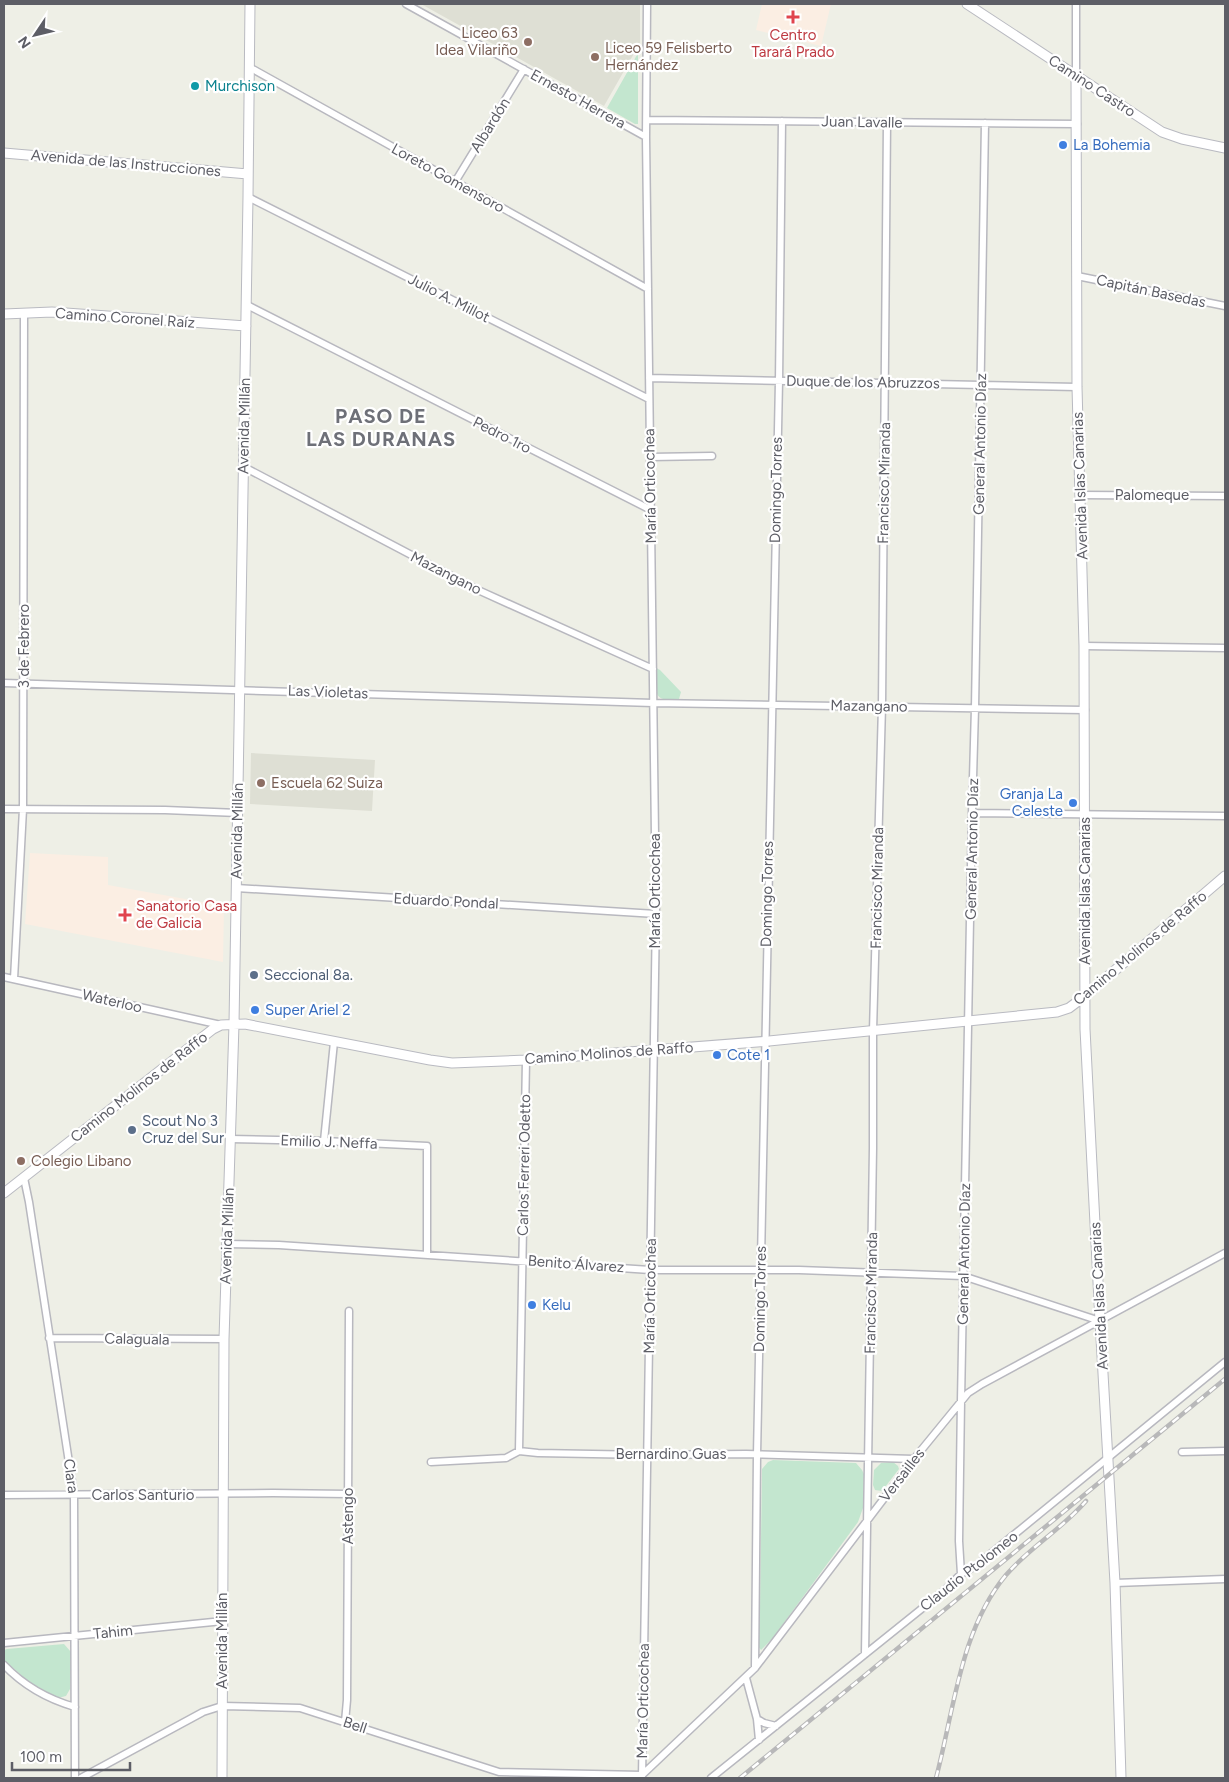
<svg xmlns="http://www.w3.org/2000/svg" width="1229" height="1782" font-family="Figtree,sans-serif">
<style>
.education{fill:#dedfd4}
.medical{fill:#fbeee3}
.green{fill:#c3e6cf}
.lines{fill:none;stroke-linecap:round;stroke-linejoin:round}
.street-casing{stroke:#b8b8bf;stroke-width:9}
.secondary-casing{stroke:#b9bac1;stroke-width:11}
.street{stroke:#fff;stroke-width:6}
.secondary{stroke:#fff;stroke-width:9}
.rail-casing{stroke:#b8b8b9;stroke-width:4.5}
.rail{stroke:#fff;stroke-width:2.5;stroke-dasharray:8;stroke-linecap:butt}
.health-dot{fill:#e0444e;stroke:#fff;stroke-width:2}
.education-dot{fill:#8d6e63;stroke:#fff;stroke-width:2}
.culture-dot{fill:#0f9aa8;stroke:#fff;stroke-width:2}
.shop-dot{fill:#3f7fe0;stroke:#fff;stroke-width:2}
.service-dot{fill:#5c6f8a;stroke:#fff;stroke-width:2}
.labels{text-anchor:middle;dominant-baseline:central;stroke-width:4.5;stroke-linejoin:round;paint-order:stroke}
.education-label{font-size:15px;fill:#785e54;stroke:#fff;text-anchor:start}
.health-label{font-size:15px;fill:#be3a42;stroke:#fff}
.culture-label{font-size:15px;fill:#0d838f;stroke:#fff;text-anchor:start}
.street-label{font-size:15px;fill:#5d5e66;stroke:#fff}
.shop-label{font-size:15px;fill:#366cbe;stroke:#fff;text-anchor:start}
.service-label{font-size:15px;fill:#4e5e75;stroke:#fff;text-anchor:start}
.district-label{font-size:20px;font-weight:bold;letter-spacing:1px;fill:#6e7078;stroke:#fff}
</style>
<rect width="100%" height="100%" fill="#eeefe6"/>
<path class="education" d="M 421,4 L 640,4 L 640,43 L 604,106 Z
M 251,753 L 375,760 L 372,811 L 250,804 Z"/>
<path class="medical" d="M 762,4 L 831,4 L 821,46 L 756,30 Z
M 30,853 L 108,857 L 108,885 L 224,906 L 223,962 L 25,924 Z"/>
<path class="green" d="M 638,53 L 638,124 L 635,124 L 607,108 Z
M 656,668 L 660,670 L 681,692 L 679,699 C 671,699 661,702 657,694 Z
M 773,1460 L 856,1463 L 862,1470 L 864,1474 L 863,1508 L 858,1522 L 772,1639 L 761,1650 L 758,1646 L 760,1608 L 762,1469 L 768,1462 Z
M 893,1462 L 898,1466 L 899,1469 L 882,1491 L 875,1490 L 873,1485 L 874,1470 L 881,1463 Z
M 64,1644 L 71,1652 L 70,1689 L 66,1696 L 58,1698 L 36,1688 L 4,1660 L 4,1650 L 7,1649 Z"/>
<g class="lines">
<g class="street-casing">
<path id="street" d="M 406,4 L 646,137
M 249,67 L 648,289
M 1076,76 L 1076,4
M 647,120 L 1077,124
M 455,182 L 524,69
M 248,197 L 649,399
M 1077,276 L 1225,306
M 247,305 L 651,510
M 649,378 L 1077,387
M 650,457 L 712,456
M 244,467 L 478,590 L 653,669
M 1080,495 L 1225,496
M 1084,646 L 1225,648
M 4,683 L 653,703 L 1085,710
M 4,809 L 165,810 L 238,813
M 972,813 L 1225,816
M 236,888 L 656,914
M 4,977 L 221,1025
M 14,979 L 23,809 L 24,313
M 230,1139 L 324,1141 L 427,1146 L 427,1255
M 324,1141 L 334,1042
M 24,1178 L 29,1202 L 74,1495 L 75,1778
M 226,1244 L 279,1245 L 650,1270 L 799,1270 L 963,1276 L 1100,1321
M 49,1338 L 224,1339
M 519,1451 L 526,1060
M 1182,1452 L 1225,1451
M 431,1462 L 506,1458 L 519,1451 L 538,1453 L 647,1455 L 746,1454 L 914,1459
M 4,1495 L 273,1493 L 348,1494
M 961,1574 L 959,1541 L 961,1401 L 972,813 L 975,708 L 985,123
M 1115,1583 L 1225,1579
M 4,1643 L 223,1621
M 865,1654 L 873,1148 L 873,1031 L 882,706 L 887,122
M 4,1665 C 24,1686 47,1699 75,1707
M 755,1668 L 757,1455 L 779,381 L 782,121
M 746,1678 L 757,1719 L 759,1740
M 757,1719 L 764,1723 L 776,1726
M 345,1722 L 347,1700 L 349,1311
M 81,1778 L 203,1712 L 222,1706 L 300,1708 L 499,1772 L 642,1775 L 755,1668 L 914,1459 L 968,1393 L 982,1384 L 1225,1253
M 642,1778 L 656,914 L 646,137 L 647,4
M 711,1778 L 945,1590 L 961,1574 L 977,1565 L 1225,1362"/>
</g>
<g class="secondary-casing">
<path id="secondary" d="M 967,4 L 1162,132 L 1182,139 L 1225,148
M 1076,76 L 1077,387 L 1084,646 L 1085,1029 L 1100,1321 L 1115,1583 L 1121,1778
M 4,153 L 248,174
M 4,314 L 52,312 L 246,326
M 4,1193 L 213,1029 L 221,1025 L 245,1024 L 430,1060 L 452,1063 L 526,1060 L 654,1050 L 769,1041 L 1057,1012 L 1069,1008 L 1085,996 L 1225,876
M 222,1778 L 224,1339 L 234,1024 L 248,197 L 250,4"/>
</g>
<use href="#street" class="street"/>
<use href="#secondary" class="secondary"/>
<g class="rail-casing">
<path id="rail" d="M 740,1778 L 1225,1379
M 936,1778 C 954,1711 960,1630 1006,1575 C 1030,1547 1062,1529 1086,1501"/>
</g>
<use href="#rail" class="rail"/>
</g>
<g class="health-dot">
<path d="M790.5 9.5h5v5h5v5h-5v5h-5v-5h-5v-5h5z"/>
<path d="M122.5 907.5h5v5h5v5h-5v5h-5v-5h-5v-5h5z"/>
</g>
<g class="education-dot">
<circle cx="528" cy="42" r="5"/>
<circle cx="595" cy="57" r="5"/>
<circle cx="261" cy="783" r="5"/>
<circle cx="21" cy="1161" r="5"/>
</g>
<circle class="culture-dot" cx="195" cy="86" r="5"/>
<g class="shop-dot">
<circle cx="1063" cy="145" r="5"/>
<circle cx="1073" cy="803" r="5"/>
<circle cx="255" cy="1010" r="5"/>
<circle cx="717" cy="1055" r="5"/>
<circle cx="532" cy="1305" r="5"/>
</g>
<g class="service-dot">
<circle cx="254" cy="975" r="5"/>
<circle cx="132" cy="1130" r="5"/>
</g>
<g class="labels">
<g class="education-label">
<text x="518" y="33" text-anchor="end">Liceo 63<tspan x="518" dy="17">Idea Vilariño</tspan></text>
<text x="605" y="48">Liceo 59 Felisberto<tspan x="605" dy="17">Hernández</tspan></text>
<text x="271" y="783">Escuela 62 Suiza</text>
<text x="31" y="1161">Colegio Libano</text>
</g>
<g class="health-label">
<text x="793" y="35">Centro<tspan x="793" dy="17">Tarará Prado</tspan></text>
<text x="136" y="906" text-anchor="start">Sanatorio Casa<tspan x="136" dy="17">de Galicia</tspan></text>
</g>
<g class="culture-label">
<text x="205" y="86">Murchison</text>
</g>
<g class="street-label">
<text transform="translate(1092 86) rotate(33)">Camino Castro</text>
<text transform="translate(578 99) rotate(29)">Ernesto Herrera</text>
<text transform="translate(862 122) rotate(1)">Juan Lavalle</text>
<text transform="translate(490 125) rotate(-58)">Albardón</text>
<text transform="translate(126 163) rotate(5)">Avenida de las Instrucciones</text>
<text transform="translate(448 178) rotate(29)">Loreto Gomensoro</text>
<text transform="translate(1151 291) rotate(12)">Capitán Basedas</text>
<text transform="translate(449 298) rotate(27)">Julio A. Millot</text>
<text transform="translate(125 318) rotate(4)">Camino Coronel Raíz</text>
<text transform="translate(863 382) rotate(1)">Duque de los Abruzzos</text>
<text transform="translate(244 426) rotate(-89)">Avenida Millán</text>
<text transform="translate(502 435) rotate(27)">Pedro 1ro</text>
<text transform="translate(980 444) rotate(-89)">General Antonio Díaz</text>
<text transform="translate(884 483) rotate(-89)">Francisco Miranda</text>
<text transform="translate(650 486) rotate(-91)">María Orticochea</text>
<text transform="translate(1080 486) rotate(-92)">Avenida Islas Canarias</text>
<text transform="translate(776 490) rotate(-89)">Domingo Torres</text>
<text x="1152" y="495">Palomeque</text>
<text transform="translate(446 573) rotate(27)">Mazangano</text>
<text transform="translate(24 646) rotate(-90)">3 de Febrero</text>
<text transform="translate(328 692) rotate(2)">Las Violetas</text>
<text transform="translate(869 706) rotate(1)">Mazangano</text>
<text transform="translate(237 831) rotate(-89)">Avenida Millán</text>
<text transform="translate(972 849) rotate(-89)">General Antonio Díaz</text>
<text transform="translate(877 888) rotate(-89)">Francisco Miranda</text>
<text transform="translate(655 891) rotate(-90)">María Orticochea</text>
<text transform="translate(1085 891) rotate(-90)">Avenida Islas Canarias</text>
<text transform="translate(767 894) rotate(-89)">Domingo Torres</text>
<text transform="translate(446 901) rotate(3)">Eduardo Pondal</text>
<text transform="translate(1140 948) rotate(-40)">Camino Molinos de Raffo</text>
<text transform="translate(112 1001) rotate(13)">Waterloo</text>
<text transform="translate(609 1053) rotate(-4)">Camino Molinos de Raffo</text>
<text transform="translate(139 1087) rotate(-38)">Camino Molinos de Raffo</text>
<text transform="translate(329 1142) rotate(2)">Emilio J. Neffa</text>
<text transform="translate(524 1165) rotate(-89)">Carlos Ferreri Odetto</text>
<text transform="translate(227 1236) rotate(-88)">Avenida Millán</text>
<text transform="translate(964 1254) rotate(-89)">General Antonio Díaz</text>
<text transform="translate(576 1264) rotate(4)">Benito Álvarez</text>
<text transform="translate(871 1293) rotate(-89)">Francisco Miranda</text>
<text transform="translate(650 1296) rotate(-89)">María Orticochea</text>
<text transform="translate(1099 1296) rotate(-93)">Avenida Islas Canarias</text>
<text transform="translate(760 1299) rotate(-89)">Domingo Torres</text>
<text transform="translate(137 1339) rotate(1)">Calaguala</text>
<text x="671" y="1454">Bernardino Guas</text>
<text transform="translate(902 1475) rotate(-52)">Versailles</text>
<text transform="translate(71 1476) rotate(82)">Clara</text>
<text x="143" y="1495">Carlos Santurio</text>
<text transform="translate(348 1516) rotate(-90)">Astengo</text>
<text transform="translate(969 1571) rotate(-38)">Claudio Ptolomeo</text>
<text transform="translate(113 1632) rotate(-6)">Tahim</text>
<text transform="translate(222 1641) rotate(-90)">Avenida Millán</text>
<text transform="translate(643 1701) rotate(-89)">María Orticochea</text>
<text transform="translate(355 1725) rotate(18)">Bell</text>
</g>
<g class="shop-label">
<text x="1073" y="145">La Bohemia</text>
<text x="1063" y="794" text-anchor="end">Granja La<tspan x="1063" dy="17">Celeste</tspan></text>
<text x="265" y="1010">Super Ariel 2</text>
<text x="727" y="1055">Cote 1</text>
<text x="542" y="1305">Kelu</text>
</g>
<g class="service-label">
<text x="264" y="975">Seccional 8a.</text>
<text x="142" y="1121">Scout No 3<tspan x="142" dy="17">Cruz del Sur</tspan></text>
</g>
<g class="district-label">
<text x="381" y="416">PASO DE<tspan x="381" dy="23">LAS DURANAS</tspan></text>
</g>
</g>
<rect width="1229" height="1782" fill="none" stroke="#5d5e66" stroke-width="10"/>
<g transform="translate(35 35) rotate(235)" stroke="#ffffff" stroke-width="4" paint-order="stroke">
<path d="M0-4L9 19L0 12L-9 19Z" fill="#5d5e66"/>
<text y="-8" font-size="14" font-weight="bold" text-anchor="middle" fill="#5d5e66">N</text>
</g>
<path d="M12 1762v8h118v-8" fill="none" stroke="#5d5e66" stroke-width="2.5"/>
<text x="20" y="1762" font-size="15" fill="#5d5e66" stroke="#ffffff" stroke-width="4" paint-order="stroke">100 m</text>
</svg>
